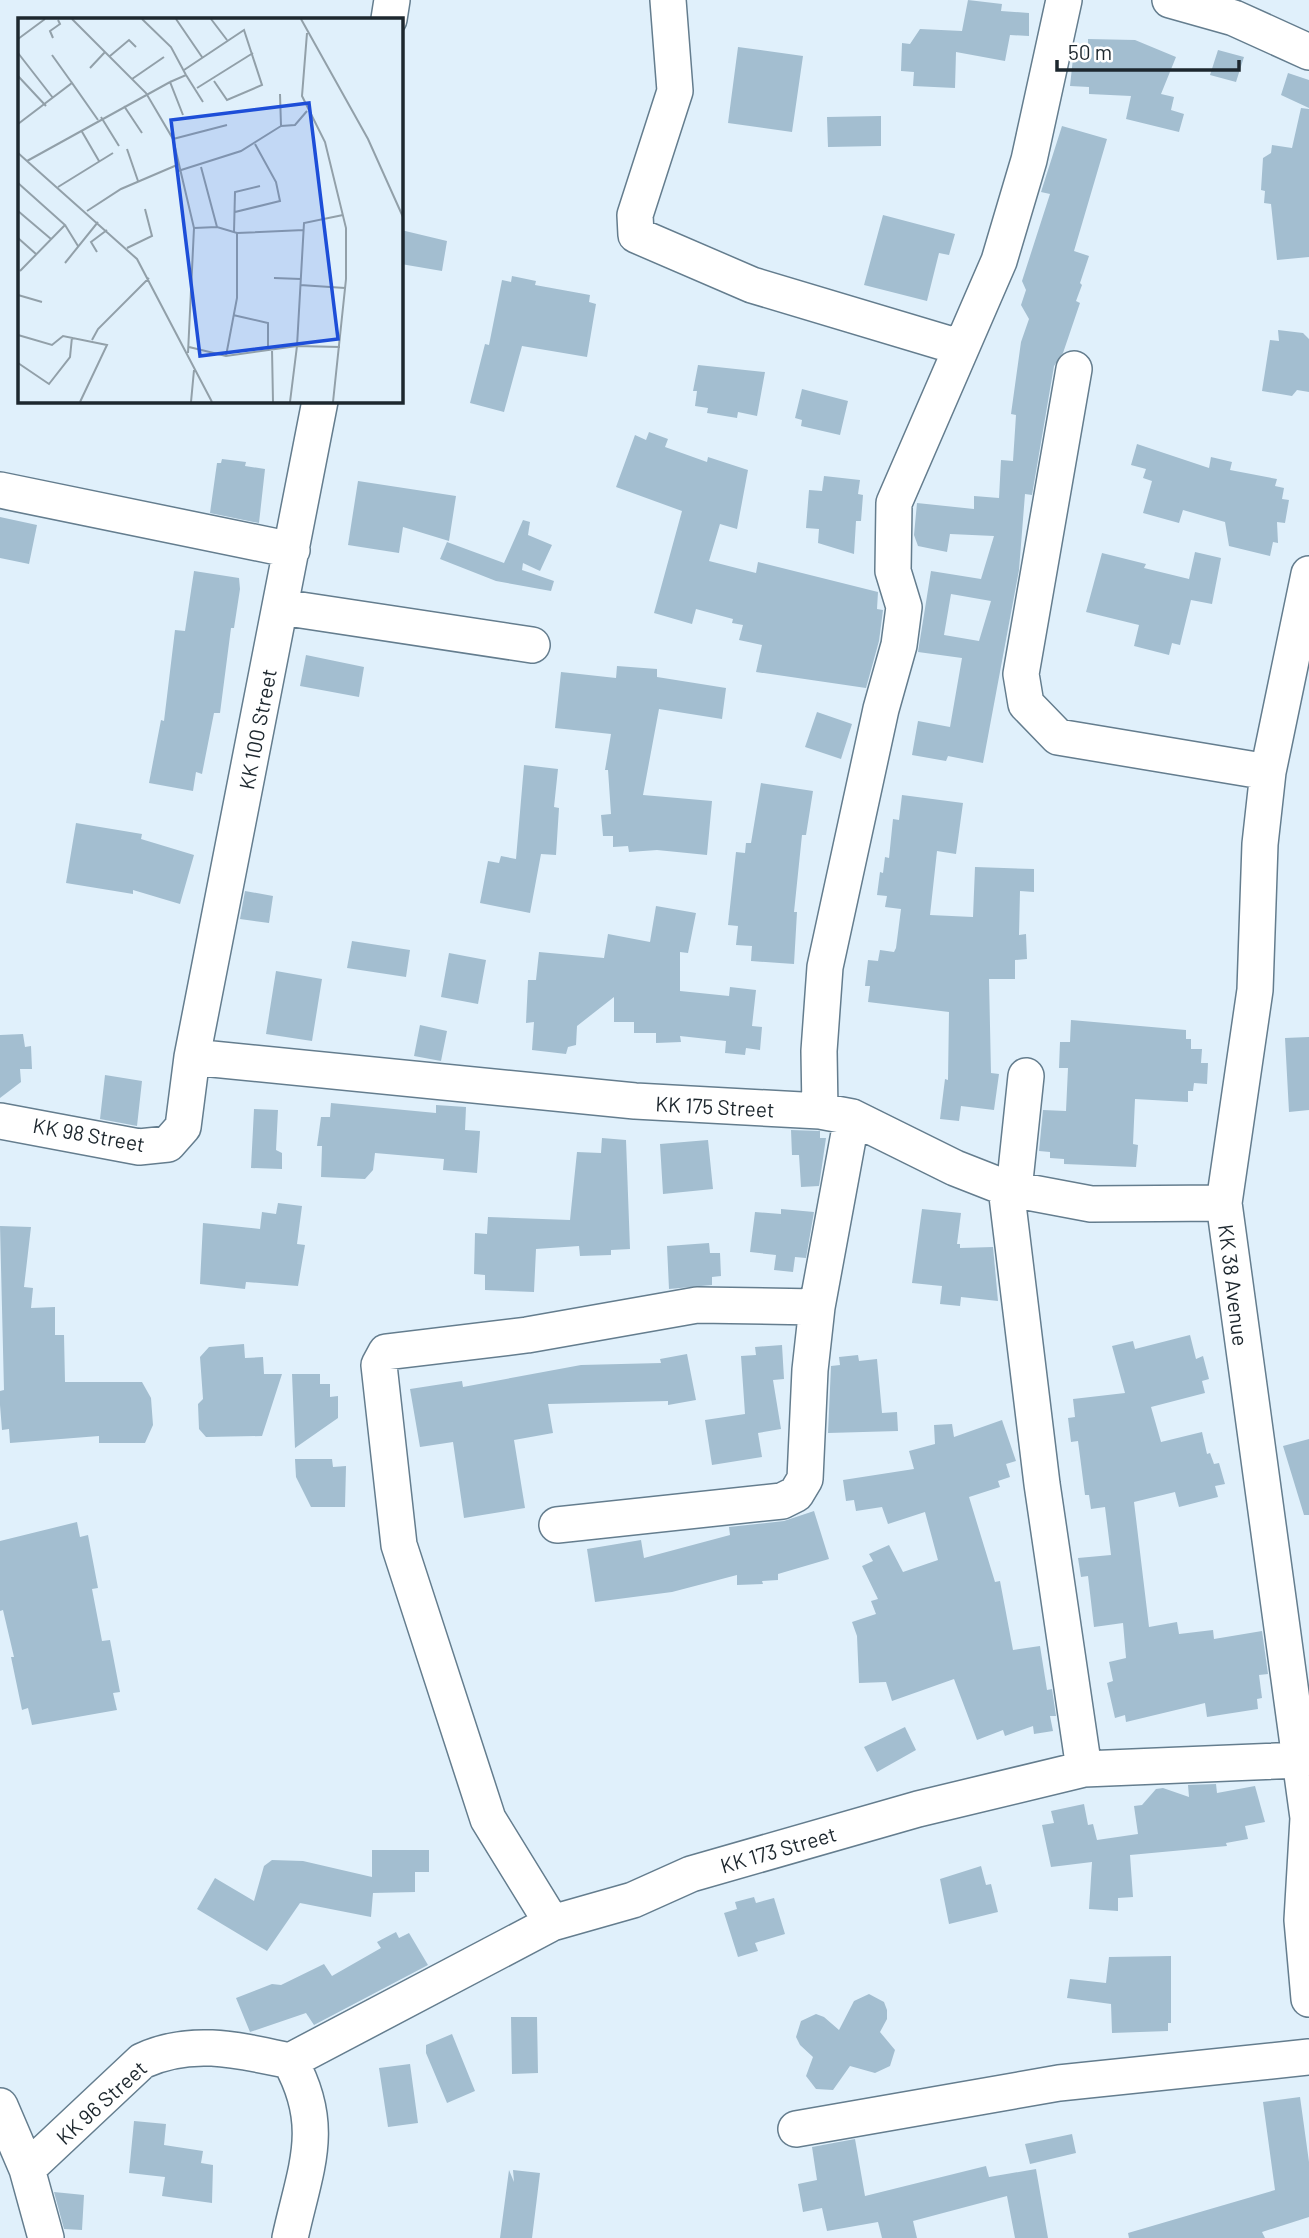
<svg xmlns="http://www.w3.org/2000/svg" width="1309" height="2238" font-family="Barlow,sans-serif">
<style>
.building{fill:#a3bed0;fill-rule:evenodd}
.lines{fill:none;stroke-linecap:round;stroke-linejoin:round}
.minor-casing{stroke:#647d8e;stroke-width:38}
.minor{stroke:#fff;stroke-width:35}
.labels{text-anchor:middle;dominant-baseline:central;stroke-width:6;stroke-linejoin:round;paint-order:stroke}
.street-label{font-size:21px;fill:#1d272e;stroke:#fff}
.inset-road{fill:none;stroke:#92a0a9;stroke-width:2}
.view{fill:#1d4ed8;fill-opacity:0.15;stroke:#1d4ed8;stroke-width:3.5}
.inset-edge{fill:none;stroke:#1d272e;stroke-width:3.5}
</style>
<rect width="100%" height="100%" fill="#e0f0fb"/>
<path class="building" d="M 968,0 L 1002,4 L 1001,11 L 1029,13 L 1029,36 L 1010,35 L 1005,61 L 956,52 L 955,88 L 913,86 L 914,72 L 901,71 L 902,43 L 910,44 L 920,29 L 962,31 Z
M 1088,39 L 1135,40 L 1176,57 L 1161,94 L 1174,97 L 1171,110 L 1184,114 L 1179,132 L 1126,119 L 1131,96 L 1089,94 L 1089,87 L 1070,86 L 1074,49 L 1088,49 Z
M 738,47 L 803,56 L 792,132 L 728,123 Z
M 1218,50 L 1244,57 L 1236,82 L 1210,75 Z
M 1288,73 L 1309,80 L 1309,108 L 1281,95 Z
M 1301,108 L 1309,109 L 1309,257 L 1277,260 L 1271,204 L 1264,203 L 1265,191 L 1261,190 L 1263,158 L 1271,153 L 1272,145 L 1292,148 Z
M 881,116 L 881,146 L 828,147 L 827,117 Z
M 1062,126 L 1107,139 L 1074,251 L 1089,256 L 1080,283 L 1082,285 L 1076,301 L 1080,303 L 1063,353 L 1054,366 L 1032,495 L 1025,494 L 1019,570 L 983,763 L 948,756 L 946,761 L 912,755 L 918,721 L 950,727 L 962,658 L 918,652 L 931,571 L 981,579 L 994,536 L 950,534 L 947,552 L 918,546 L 914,535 L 917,503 L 974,509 L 974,496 L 999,498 L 1001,460 L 1013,461 L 1016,415 L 1011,414 L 1021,342 L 1029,319 L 1021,305 L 1026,290 L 1022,281 L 1050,194 L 1041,192 ZM 951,594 L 991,601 L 979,641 L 944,635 Z
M 883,215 L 955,234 L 949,255 L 939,253 L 927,301 L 864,285 Z
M 401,230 L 447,241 L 442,271 L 401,264 Z
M 512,276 L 536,281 L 535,285 L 590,295 L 589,302 L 596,304 L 587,357 L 522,346 L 504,412 L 470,403 L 485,344 L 489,345 L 502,280 L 511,282 Z
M 1278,330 L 1303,333 L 1309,339 L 1309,392 L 1297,390 L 1292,396 L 1262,391 L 1270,340 L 1279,341 Z
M 698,365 L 765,372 L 757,416 L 738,412 L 737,418 L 707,413 L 708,408 L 695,406 L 697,391 L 693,391 Z
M 802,389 L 848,401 L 840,435 L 801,426 L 802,420 L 795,418 Z
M 649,432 L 668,439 L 665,447 L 707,462 L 708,457 L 748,470 L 737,529 L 720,524 L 709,561 L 756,573 L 758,562 L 878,592 L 877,609 L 883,610 L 879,641 L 866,688 L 756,672 L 762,645 L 739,640 L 743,625 L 732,623 L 733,619 L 696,609 L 692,624 L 654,613 L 682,511 L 616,487 L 635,435 L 646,440 Z
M 1137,444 L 1209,468 L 1211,457 L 1232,462 L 1230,470 L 1277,479 L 1275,486 L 1284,488 L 1282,499 L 1289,500 L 1285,523 L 1277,522 L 1278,543 L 1273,542 L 1270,556 L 1229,546 L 1225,522 L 1183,510 L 1179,523 L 1143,513 L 1152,481 L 1143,478 L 1146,469 L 1131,465 Z
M 222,459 L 246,462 L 245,466 L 265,469 L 259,523 L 210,513 L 217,463 L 221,463 Z
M 824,476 L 860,480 L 858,494 L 863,495 L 861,521 L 856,521 L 854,554 L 818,543 L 819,529 L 806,528 L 809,490 L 822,491 Z
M 358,481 L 456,496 L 449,541 L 403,527 L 399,553 L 348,545 Z
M 0,517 L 37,525 L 29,564 L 0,558 Z
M 523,520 L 530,522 L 528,535 L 552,545 L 540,571 L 523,563 L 522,570 L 554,581 L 551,591 L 496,581 L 440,559 L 447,542 L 504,563 Z
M 1195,552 L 1221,558 L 1212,604 L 1191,600 L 1180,645 L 1172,643 L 1169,655 L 1134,646 L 1139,625 L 1086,612 L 1102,553 L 1146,564 L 1144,568 L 1189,579 Z
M 194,571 L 239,578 L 240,589 L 234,628 L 231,628 L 220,713 L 214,713 L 202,774 L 196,772 L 193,791 L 149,783 L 161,720 L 164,721 L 175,630 L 185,631 Z
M 306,655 L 364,667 L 359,697 L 300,686 Z
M 617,666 L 657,669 L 657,677 L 726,688 L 722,719 L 659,709 L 643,795 L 712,801 L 707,855 L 657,850 L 629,852 L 628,846 L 613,847 L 613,836 L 603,836 L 601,815 L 611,814 L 608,770 L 605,770 L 611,734 L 555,728 L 561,672 L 616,678 Z
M 817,712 L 852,724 L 841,759 L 805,747 Z
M 524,765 L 558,769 L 554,807 L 559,808 L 556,855 L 541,854 L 530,913 L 480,903 L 488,861 L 499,863 L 501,856 L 516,859 Z
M 761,783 L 813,791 L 806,835 L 802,835 L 794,912 L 797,912 L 794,964 L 751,961 L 752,946 L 736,945 L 738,926 L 728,925 L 736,852 L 745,853 L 746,843 L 751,843 Z
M 902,795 L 963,803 L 956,854 L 937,851 L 930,915 L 973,917 L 975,867 L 1034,869 L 1034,892 L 1020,891 L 1019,935 L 1026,934 L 1027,959 L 1015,960 L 1015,979 L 989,979 L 991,1073 L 999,1074 L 994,1110 L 961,1106 L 959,1121 L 940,1119 L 945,1079 L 948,1080 L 949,1012 L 868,1002 L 870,986 L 865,986 L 868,960 L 878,961 L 880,950 L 894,952 L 896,948 L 901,909 L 885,907 L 887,896 L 877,895 L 880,872 L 883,873 L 885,857 L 889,858 L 893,819 L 899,820 Z
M 76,823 L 142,834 L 141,839 L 194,855 L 180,904 L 133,890 L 133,894 L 66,883 Z
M 245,891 L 273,896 L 269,923 L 240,919 Z
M 656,906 L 696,913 L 688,953 L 680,952 L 680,991 L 729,996 L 730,987 L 756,990 L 752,1026 L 762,1027 L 760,1050 L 746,1048 L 745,1055 L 725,1053 L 726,1041 L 680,1036 L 681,1042 L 656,1043 L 656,1033 L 634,1033 L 634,1022 L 614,1022 L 614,997 L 577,1026 L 576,1045 L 568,1047 L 566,1054 L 532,1050 L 534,1022 L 526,1023 L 528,980 L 536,980 L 539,952 L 604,958 L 608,934 L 650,942 Z
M 352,941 L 410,950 L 406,977 L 347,968 Z
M 449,953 L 486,960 L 478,1004 L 441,997 Z
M 276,971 L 322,979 L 312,1041 L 266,1034 Z
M 1071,1020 L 1186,1030 L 1186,1039 L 1191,1039 L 1191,1049 L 1202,1049 L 1201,1063 L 1208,1063 L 1207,1084 L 1194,1083 L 1193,1091 L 1188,1091 L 1188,1102 L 1135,1099 L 1133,1144 L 1138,1145 L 1136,1167 L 1064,1164 L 1064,1159 L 1050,1158 L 1050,1152 L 1039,1151 L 1043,1110 L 1066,1111 L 1068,1068 L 1059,1068 L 1060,1042 L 1070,1042 Z
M 420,1025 L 447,1031 L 441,1061 L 414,1056 Z
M 23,1034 L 25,1047 L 31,1046 L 32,1069 L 20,1069 L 21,1082 L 0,1098 L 0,1035 Z
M 1309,1037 L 1309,1110 L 1289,1112 L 1285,1038 Z
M 105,1075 L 142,1081 L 137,1126 L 100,1119 Z
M 331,1103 L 436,1113 L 436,1105 L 466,1107 L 465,1130 L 480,1131 L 477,1173 L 443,1170 L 444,1159 L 375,1153 L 373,1170 L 365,1179 L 321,1177 L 322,1146 L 317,1146 L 321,1117 L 330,1117 Z
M 254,1109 L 278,1110 L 276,1150 L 282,1153 L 282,1169 L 251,1168 Z
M 791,1130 L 820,1131 L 820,1138 L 826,1138 L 819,1186 L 801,1187 L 799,1155 L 792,1155 Z
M 602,1138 L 626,1140 L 630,1249 L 611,1250 L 611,1255 L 580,1256 L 579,1246 L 536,1249 L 534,1292 L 485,1290 L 485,1275 L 474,1274 L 475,1233 L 487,1234 L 488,1217 L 570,1220 L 577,1152 L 601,1153 Z
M 708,1140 L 713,1189 L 663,1194 L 660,1144 Z
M 278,1203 L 302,1206 L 297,1244 L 305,1245 L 298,1286 L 246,1282 L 245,1289 L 200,1284 L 203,1223 L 260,1229 L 262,1212 L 276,1214 Z
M 781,1209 L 814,1212 L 806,1258 L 795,1257 L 793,1272 L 774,1270 L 776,1255 L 750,1252 L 755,1212 L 781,1214 Z
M 922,1209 L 961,1213 L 957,1244 L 960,1244 L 960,1248 L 993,1247 L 998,1301 L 961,1297 L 960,1306 L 940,1304 L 942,1286 L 912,1283 Z
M 0,1226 L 31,1227 L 24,1287 L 33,1288 L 31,1308 L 55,1307 L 55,1335 L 64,1335 L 65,1382 L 142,1382 L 151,1398 L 153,1425 L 145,1443 L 99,1443 L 99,1436 L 10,1443 L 9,1429 L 2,1430 L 0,1405 L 0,1391 L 4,1390 Z
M 709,1243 L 710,1253 L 720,1253 L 721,1276 L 712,1277 L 712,1285 L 669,1289 L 667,1246 Z
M 1190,1335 L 1196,1359 L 1203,1356 L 1209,1379 L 1202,1381 L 1205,1393 L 1151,1407 L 1161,1442 L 1202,1432 L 1207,1454 L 1210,1453 L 1214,1464 L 1219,1463 L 1225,1484 L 1215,1486 L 1218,1497 L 1179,1507 L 1175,1492 L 1134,1502 L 1149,1627 L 1177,1622 L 1179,1634 L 1213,1630 L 1214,1639 L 1262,1631 L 1268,1674 L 1259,1675 L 1262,1698 L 1257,1699 L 1258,1709 L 1207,1717 L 1205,1703 L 1126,1722 L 1125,1715 L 1115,1718 L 1107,1683 L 1113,1681 L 1109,1662 L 1126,1658 L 1123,1623 L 1094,1627 L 1088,1576 L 1081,1577 L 1078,1558 L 1111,1555 L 1105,1507 L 1091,1509 L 1089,1495 L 1085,1495 L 1078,1441 L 1071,1442 L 1068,1418 L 1075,1417 L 1073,1399 L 1125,1393 L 1112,1346 L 1133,1341 L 1135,1349 Z
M 244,1344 L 245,1358 L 263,1357 L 264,1374 L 282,1374 L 262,1436 L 206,1437 L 199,1429 L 198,1404 L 203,1399 L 200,1357 L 209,1347 Z
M 782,1345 L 784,1379 L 773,1380 L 781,1429 L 758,1433 L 762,1457 L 712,1465 L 705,1420 L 745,1414 L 741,1356 L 756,1355 L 755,1347 Z
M 687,1354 L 696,1400 L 668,1405 L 668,1401 L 548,1404 L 553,1433 L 514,1440 L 525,1508 L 464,1518 L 453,1442 L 420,1447 L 410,1389 L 462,1381 L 463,1387 L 581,1365 L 661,1363 L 660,1359 Z
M 858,1355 L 859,1361 L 877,1359 L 882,1413 L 897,1412 L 898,1431 L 828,1433 L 831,1366 L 840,1365 L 839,1357 Z
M 292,1374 L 320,1374 L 320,1384 L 330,1384 L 330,1397 L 338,1396 L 338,1418 L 295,1448 Z
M 1002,1420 L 1016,1461 L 1006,1464 L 1010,1477 L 998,1481 L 1000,1487 L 969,1497 L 995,1582 L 1000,1581 L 1013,1650 L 1040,1646 L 1047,1690 L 1052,1689 L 1056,1716 L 1050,1716 L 1053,1731 L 1034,1734 L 1033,1726 L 1005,1736 L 1003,1730 L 977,1740 L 954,1679 L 892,1701 L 886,1682 L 859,1683 L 857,1636 L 852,1622 L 876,1614 L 871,1601 L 878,1599 L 862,1566 L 873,1561 L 869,1554 L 889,1545 L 903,1572 L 938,1560 L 925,1512 L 888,1524 L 882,1507 L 856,1511 L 854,1500 L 846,1501 L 843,1480 L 914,1469 L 909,1451 L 935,1444 L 934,1425 L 952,1424 L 954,1437 Z
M 1309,1439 L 1309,1515 L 1304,1515 L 1283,1446 Z
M 295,1459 L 332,1459 L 333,1467 L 346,1466 L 345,1507 L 311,1507 L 296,1477 Z
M 814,1511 L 829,1559 L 778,1574 L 778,1580 L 762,1581 L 763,1584 L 737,1585 L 737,1575 L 672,1592 L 595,1602 L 587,1549 L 641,1540 L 644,1558 L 730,1535 L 729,1527 L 784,1521 Z
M 77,1522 L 80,1537 L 88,1535 L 98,1588 L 92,1589 L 102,1641 L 110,1640 L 120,1692 L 113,1693 L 117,1710 L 32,1725 L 28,1708 L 22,1710 L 11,1657 L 14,1657 L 3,1610 L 0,1611 L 0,1541 Z
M 905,1727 L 916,1750 L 877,1772 L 864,1747 Z
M 1216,1784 L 1217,1793 L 1255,1786 L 1265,1822 L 1245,1826 L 1248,1839 L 1226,1843 L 1227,1846 L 1130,1855 L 1133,1897 L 1118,1898 L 1118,1911 L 1089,1909 L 1092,1862 L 1051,1867 L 1042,1825 L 1054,1823 L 1051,1811 L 1084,1804 L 1088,1825 L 1093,1824 L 1097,1840 L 1138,1834 L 1134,1806 L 1142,1805 L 1156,1789 L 1163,1788 L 1189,1797 L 1188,1785 Z
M 372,1850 L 429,1850 L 429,1872 L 415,1872 L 415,1892 L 373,1893 L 371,1917 L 300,1903 L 267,1951 L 197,1909 L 215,1878 L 254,1901 L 264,1866 L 272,1860 L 303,1861 L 372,1877 Z
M 981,1866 L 986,1885 L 991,1884 L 998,1912 L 949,1924 L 940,1879 Z
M 754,1897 L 756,1903 L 774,1898 L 785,1934 L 755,1943 L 758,1951 L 738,1957 L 724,1913 L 737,1909 L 735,1902 Z
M 396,1932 L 399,1938 L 409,1933 L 428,1965 L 314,2025 L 306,2013 L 250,2032 L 236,1998 L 272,1984 L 281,1985 L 324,1964 L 332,1976 L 381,1948 L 377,1942 Z
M 1171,1956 L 1171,2023 L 1168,2023 L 1168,2031 L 1112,2033 L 1111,2004 L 1067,1998 L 1070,1979 L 1106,1983 L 1109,1957 Z
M 869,1994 L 884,2002 L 887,2010 L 887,2019 L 880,2032 L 895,2050 L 890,2066 L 875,2073 L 850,2066 L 833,2090 L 816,2089 L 806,2076 L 813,2057 L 800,2045 L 796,2037 L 801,2021 L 816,2014 L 824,2017 L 839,2030 L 854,2001 Z
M 511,2017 L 537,2017 L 538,2073 L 512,2074 Z
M 452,2034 L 475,2091 L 447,2103 L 426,2053 L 426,2045 Z
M 410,2064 L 418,2123 L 388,2127 L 379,2068 Z
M 1300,2097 L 1309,2162 L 1309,2217 L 1262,2232 L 1265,2238 L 1129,2238 L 1128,2233 L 1275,2190 L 1263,2102 Z
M 134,2121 L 166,2124 L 164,2145 L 203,2151 L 201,2163 L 213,2165 L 212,2203 L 162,2196 L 165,2177 L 129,2173 Z
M 1072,2134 L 1076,2153 L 1030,2164 L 1025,2144 Z
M 855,2139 L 865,2196 L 986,2166 L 989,2177 L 1036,2169 L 1048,2238 L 1015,2238 L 1007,2196 L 913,2221 L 917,2238 L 882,2238 L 878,2222 L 827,2231 L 822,2208 L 803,2212 L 798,2184 L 817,2180 L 812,2147 Z
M 509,2170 L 514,2182 L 513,2170 L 540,2173 L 532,2238 L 500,2238 Z
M 54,2192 L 84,2195 L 82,2230 L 64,2229 Z"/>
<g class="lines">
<g class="minor-casing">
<path id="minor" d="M 668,0 L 675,91 L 635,215 L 636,235 L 752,285 L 959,347
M 1170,0 L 1234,18 L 1309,52
M 389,19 L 392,0
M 1074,369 L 1021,674 L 1026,704 L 1058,737 L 1268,772
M 0,490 L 292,550
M 1309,574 L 1268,772 L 1260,844 L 1255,990 L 1224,1203 L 1308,1818 L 1302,1920 L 1309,1999
M 281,607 L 532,645
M 192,1057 L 635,1101 L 820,1111 L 852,1117 L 955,1168 L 1006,1188 L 1091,1204 L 1224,1203
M 820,1111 L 819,1051 L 825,967 L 881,709 L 899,645 L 904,607 L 893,571 L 894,503 L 999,261 L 1029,160 L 1064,0
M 0,1121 L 139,1147 L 168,1144 L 183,1127 L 192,1057 L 320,401
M 1006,1188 L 1042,1484 L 1084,1769
M 1014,1190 L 1026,1076
M 557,1525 L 782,1501 L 796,1494 L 805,1479 L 810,1370 L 817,1307 L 852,1117
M 552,1923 L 488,1819 L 399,1545 L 379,1365 L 386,1352 L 527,1335 L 697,1305 L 817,1307
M 290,2061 L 552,1923 L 633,1900 L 691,1874 L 918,1809 L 1084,1769 L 1301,1760
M 0,2106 L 27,2169 L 46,2238
M 796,2129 L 1059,2083 L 1309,2057
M 27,2169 L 142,2061 C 191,2038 239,2050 290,2061 C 327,2127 305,2169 290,2238"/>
</g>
<use href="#minor" class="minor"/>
</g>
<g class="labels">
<g class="street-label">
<text transform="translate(257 729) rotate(-79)">KK 100 Street</text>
<text transform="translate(715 1106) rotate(3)">KK 175 Street</text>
<text transform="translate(89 1134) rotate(10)">KK 98 Street</text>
<text transform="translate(1234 1285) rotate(83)">KK 38 Avenue</text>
<text transform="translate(778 1849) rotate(-16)">KK 173 Street</text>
<text transform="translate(101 2102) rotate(-42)">KK 96 Street</text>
</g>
</g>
<g transform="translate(18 18)">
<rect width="385" height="385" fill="#e0f0fb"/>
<path class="inset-road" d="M 54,1 L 128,75 L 155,121 L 176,210 L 170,335M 124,1 L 153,29 L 168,57M 158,1 L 184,39M 193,1 L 209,22M 283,1 L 350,121 L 385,199M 289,15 L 284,78 L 307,124 L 328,210 L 328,261 L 315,384M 35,20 L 32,13 L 42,6 L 40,2M 0,21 L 27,1M 0,35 L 35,80M 34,37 L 54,65M 92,38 L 111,22 L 118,29M 72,50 L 87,34M 166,52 L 226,12 L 244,67 L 209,82 L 196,63M 0,58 L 28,88M 114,61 L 146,39M 152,64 L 168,57 L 185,84M 179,70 L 235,35M 262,76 L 263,108M 106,88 L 124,115M 83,99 L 101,128M 0,106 L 54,65 L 80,102M 263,108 L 277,107 L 289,93M 63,112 L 81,143M 155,121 L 209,107M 109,131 L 120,163M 0,135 L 119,241 L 194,384M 9,143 L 152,64 L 165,97M 183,149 L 199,209M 160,153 L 223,133 L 263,108M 0,165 L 47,207 L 2,253M 40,169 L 95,135M 0,193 L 33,221M 69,193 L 103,171 L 159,147M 217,194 L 262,183 L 258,164 L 237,126M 47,207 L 60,228M 176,210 L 199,209 L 219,215 L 286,212M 216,214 L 217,174 L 242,168M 0,220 L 18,236M 109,230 L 134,218 L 127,191M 79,234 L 73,224 L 89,212M 47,245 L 80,204M 256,260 L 283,261M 282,267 L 327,270M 0,277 L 24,284M 215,297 L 250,305 L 250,331M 0,317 L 34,327 L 45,318 L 89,327 L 62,384M 74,322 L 80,311 L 131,260M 171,329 L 208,338 L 279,328 L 272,384M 322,329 L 279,328 L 286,205 L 325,197M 254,331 L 255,384M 208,338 L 219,280 L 219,215M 0,345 L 31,366 L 52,339 L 54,319M 173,384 L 176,352"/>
<path class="view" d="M 291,85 L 320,321 L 182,338 L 153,102 Z"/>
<rect width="385" height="385" class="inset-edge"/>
</g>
<path d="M1057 60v10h182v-10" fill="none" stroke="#1d272e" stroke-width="3.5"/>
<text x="1068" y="60" font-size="21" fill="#1d272e" stroke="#ffffff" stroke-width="5" paint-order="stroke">50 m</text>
</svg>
